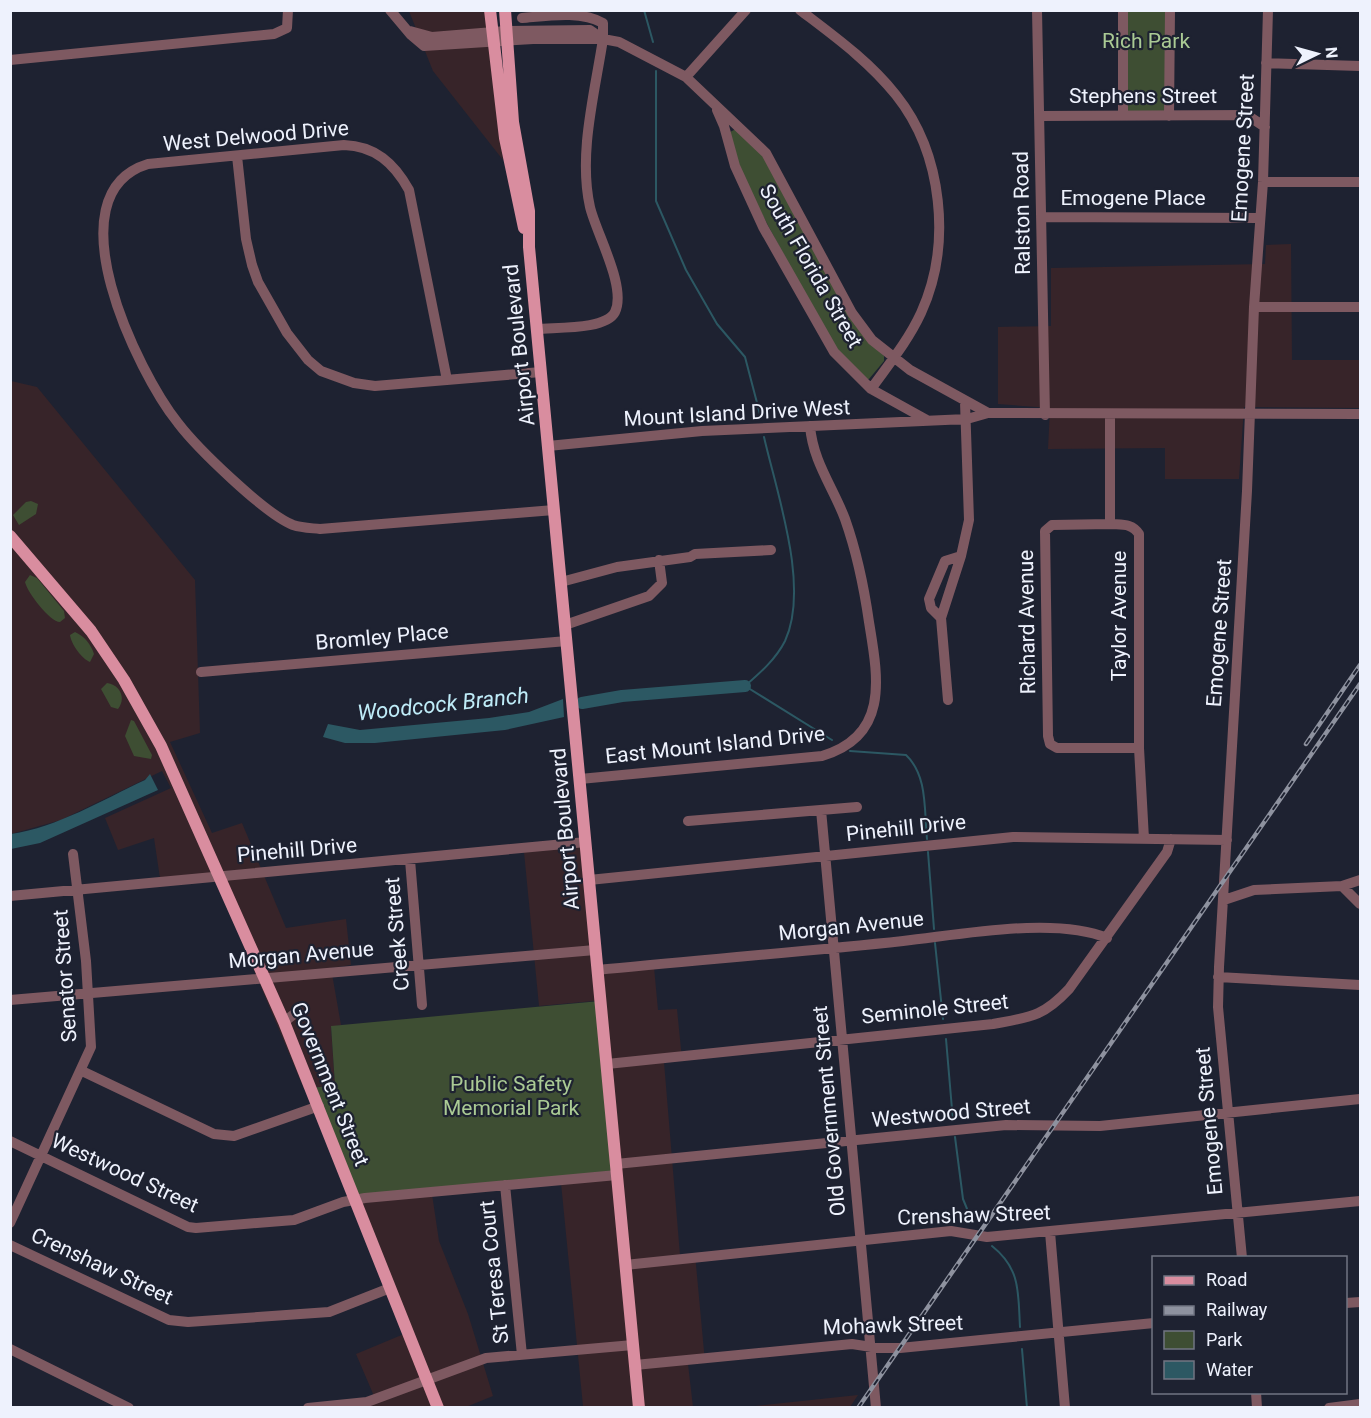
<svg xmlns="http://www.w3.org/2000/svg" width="1371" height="1418" font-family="Roboto,sans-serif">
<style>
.commercial{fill:#372429}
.green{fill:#3e4e33}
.water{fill:#2c5863}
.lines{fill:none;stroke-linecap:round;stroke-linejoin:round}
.stream{stroke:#2c5863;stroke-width:2}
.river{stroke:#2c5863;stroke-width:12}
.minor{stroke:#7e5961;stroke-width:10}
.major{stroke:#d98d9f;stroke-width:12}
.rail-casing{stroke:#8e929f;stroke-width:4.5}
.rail{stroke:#1e2231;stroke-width:2;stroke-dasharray:7;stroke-linecap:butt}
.labels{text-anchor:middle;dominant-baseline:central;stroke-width:4.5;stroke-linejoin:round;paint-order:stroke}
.park-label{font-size:21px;fill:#aaca94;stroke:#1e2231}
.street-label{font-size:21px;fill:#eef2fd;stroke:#1e2231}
.water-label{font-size:22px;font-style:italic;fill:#bfecf8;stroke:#1e2231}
</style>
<rect width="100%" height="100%" fill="#1e2231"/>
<path class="commercial" d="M 409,11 L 486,11 L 503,160 L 433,71 Z
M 1291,244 L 1292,360 L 1360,360 L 1360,408 L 1244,407 L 1239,479 L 1165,479 L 1165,448 L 1048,449 L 1050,408 L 998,404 L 998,327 L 1051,326 L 1051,268 L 1265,264 L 1266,245 Z
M 11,381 L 37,387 L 195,580 L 200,733 L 170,742 L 212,833 L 242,823 L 286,928 L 346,919 L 351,965 L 331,968 L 341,1025 L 331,1027 L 335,1085 L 304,1089 L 216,880 L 161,885 L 154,838 L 118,850 L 105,818 L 171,788 L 162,771 L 61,820 L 11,834 Z
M 591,846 L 603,971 L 654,967 L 658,1010 L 677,1009 L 682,1059 L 664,1062 L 680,1255 L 695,1254 L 705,1362 L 688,1364 L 693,1407 L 569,1407 L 583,1406 L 561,1183 L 605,1000 L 539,1006 L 524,852 Z
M 432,1194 L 439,1241 L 468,1314 L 493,1396 L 466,1407 L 356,1407 L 377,1403 L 356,1354 L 404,1334 L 351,1203 Z
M 858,1395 L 850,1407 L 746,1407 Z"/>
<path class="green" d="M 1123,11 L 1170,11 L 1169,116 L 1123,116 Z
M 736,129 L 759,149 L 851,317 L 884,356 L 884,361 L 869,379 L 865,379 L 842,356 L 825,331 L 743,179 L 730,132 Z
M 31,501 L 38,504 L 36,514 L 19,525 L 13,515 L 26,502 Z
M 30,575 L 37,578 L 64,611 L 65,618 L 60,622 C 50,622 27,592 25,582 Z
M 75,632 C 84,636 91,644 94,654 L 90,662 C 82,659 71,644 70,635 Z
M 107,683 C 121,685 126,699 118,709 L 111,707 L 101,689 Z
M 131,720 L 134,721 L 152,755 L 151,759 L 134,756 L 125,736 Z
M 600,1001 L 617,1175 L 355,1200 L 312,1088 L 335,1085 L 331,1026 Z"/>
<path class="water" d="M 563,699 L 564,717 L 505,730 L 375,743 L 345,743 L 323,737 L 328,724 L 360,730 L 489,718 L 529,712 Z
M 150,774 L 158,790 L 40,843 L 11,849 L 11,834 C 58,827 102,800 145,780 Z"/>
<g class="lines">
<path class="stream" d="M 644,10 L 653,42
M 656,71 L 656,201 L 686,270 L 717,324 L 745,357 L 761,418
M 764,437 C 777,494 810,587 785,641 C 776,659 760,673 745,686 L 832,740
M 850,751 L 906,755 C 928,776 924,810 927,839
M 928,852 L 934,929
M 935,943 L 943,1019
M 946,1039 L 953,1121
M 955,1137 L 963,1199 L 972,1221
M 992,1246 C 1021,1269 1018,1293 1020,1327
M 1022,1349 L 1027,1408"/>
<path class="river" d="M 582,703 L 622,696 L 745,686"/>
<path class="minor" d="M 390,10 L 411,35 L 424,46 L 533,39 L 603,39 L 619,42 L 686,77 L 766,153 L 852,313 L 872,340 L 910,370 L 988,413
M 800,10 C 834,36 869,61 896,95 C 943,154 952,245 921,313 C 908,341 889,364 871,389
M 1037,10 L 1045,415
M 1123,10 L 1123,116
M 522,18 C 546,16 581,10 603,23 L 603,39 C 595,92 578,154 590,207 C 596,233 627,287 615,312 C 606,330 556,327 537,329
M 410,31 L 432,37 L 506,31 L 590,30 L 603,39
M 10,60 L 274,34 L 287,28 L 288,10
M 1266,63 L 1360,66
M 686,77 L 746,10
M 717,110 L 724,126 L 735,166 L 763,227 L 834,352 L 871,389 L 927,420
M 1040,116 L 1247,115 L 1265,127
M 1169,116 L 1170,10
M 237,156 L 246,239 L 252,265 L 258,282 L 287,333 L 308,360 L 321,371 L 354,383 L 375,386 L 541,372
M 1263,182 L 1360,182
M 1041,217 L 1260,218
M 1254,307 L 1360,307
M 447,380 L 409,190 C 394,163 375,146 344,145 L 148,164 C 50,194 138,373 178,423 C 197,448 265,514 293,525 C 302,528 311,528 320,529 L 554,510
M 1110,415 L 1110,524 C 1122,525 1132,523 1139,534 L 1139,748 L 1144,839
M 548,446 L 702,431 L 967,419 L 988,413 L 1360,414
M 1110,524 L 1052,525 L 1045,531 L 1048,736 L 1050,744 L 1057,748 L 1139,748
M 561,582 L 617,567 L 690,557 L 695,554 L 771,550
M 941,618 L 961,556
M 565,625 L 649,596 L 662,583 L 659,560
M 201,672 L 567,641
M 948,700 L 941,618 L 931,608 L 929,599 L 945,561 L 961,556 L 969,520 L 965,402
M 580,779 L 822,756 C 890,736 878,677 869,622 C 864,587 857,553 845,519 C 833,487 813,462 810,426
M 821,810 L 876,1408
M 688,821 L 857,807
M 410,860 L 422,1005
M 589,880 L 1013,837 L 1227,840
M 1342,886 L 1360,880
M 10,896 L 586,842
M 1224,900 L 1254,890 L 1342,886 L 1360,904
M 597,970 C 699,960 801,952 903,941 C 959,935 1055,916 1107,938
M 1218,977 L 1360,985
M 10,1000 L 595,950
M 284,1022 L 298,1011
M 607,1064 L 993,1024 C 1030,1017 1043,1017 1069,989 L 1167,852 L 1171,839
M 82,1071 L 214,1134 L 234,1136 L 319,1106
M 10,1141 L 188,1227 L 196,1228 L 294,1220 L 343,1202 L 365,1198 L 617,1175
M 616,1164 L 1006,1125 L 1100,1126 L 1360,1099
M 505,1185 L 522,1355
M 10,1223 L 91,1047 L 86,961 L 73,854
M 1050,1232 L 1065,1408
M 10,1245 L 169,1320 L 188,1322 L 329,1312 L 390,1288
M 1242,1258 L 1218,1007 L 1219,967 L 1247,491 L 1254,307 L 1263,182 L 1268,10
M 625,1265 L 951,1231 L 987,1237 L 1360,1201
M 1346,1303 L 1360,1302
M 10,1349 L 129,1408
M 635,1365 L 852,1344 L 878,1348 L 900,1348 L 1154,1323
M 1256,1392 L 1257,1408
M 308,1408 L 367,1402 L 486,1358 L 633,1345
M 1329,1408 L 1360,1404"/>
<path class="major" d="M 490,10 L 505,138 L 524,228
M 505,10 L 513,122 L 529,211 L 529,247 L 639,1408
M 10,536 L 91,631 L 124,680 L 161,746 L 284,1022 L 438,1408"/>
<g class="rail-casing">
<path id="rail" d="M 1306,744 L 1360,665
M 858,1408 L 1360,684"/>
</g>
<use href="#rail" class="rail"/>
</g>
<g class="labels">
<g class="park-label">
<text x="1146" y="41">Rich Park</text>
<text x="511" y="1084">Public Safety<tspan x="511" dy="24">Memorial Park</tspan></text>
</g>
<g class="street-label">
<text x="1143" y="96">Stephens Street</text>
<text transform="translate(256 136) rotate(-5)">West Delwood Drive</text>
<text transform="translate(1243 148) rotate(-87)">Emogene Street</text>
<text x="1133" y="198">Emogene Place</text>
<text transform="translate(1022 213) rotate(-91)">Ralston Road</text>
<text transform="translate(811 266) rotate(60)">South Florida Street</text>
<text transform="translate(519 345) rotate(-96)">Airport Boulevard</text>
<text transform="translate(737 413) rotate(-3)">Mount Island Drive West</text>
<text transform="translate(1119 616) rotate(-90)">Taylor Avenue</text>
<text transform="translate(1027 622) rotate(-91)">Richard Avenue</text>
<text transform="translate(1219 633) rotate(-86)">Emogene Street</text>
<text transform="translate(382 637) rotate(-5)">Bromley Place</text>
<text transform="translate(715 745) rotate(-6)">East Mount Island Drive</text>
<text transform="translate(906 828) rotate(-6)">Pinehill Drive</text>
<text transform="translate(565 829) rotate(-95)">Airport Boulevard</text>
<text transform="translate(297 850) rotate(-5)">Pinehill Drive</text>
<text transform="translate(851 926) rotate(-6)">Morgan Avenue</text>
<text transform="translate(397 934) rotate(-95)">Creek Street</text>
<text transform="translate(301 955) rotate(-5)">Morgan Avenue</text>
<text transform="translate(65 976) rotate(-94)">Senator Street</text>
<text transform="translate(935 1009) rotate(-6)">Seminole Street</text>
<text transform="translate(330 1084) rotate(68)">Government Street</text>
<text transform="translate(829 1111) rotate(-95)">Old Government Street</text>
<text transform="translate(951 1113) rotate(-5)">Westwood Street</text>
<text transform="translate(1209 1121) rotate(-95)">Emogene Street</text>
<text transform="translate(125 1173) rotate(25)">Westwood Street</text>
<text transform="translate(974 1215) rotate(-2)">Crenshaw Street</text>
<text transform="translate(102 1266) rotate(25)">Crenshaw Street</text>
<text transform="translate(494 1272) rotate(-96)">St Teresa Court</text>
<text transform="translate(893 1325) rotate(-2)">Mohawk Street</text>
</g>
<g class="water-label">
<text transform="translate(443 704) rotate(-6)">Woodcock Branch</text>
</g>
</g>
<rect width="1371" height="1418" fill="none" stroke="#eef2fd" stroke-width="24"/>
<rect x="1152" y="1256" width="195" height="138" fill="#1e2231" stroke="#717583" stroke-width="1.5"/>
<rect x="1164" y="1276" width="30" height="9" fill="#d98d9f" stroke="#717583" stroke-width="1.5"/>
<text x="1206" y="1286" font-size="18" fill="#eef2fd">Road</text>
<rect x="1164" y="1306" width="30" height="9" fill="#8e929f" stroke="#717583" stroke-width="1.5"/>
<text x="1206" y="1316" font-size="18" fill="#eef2fd">Railway</text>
<rect x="1164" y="1331" width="30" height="18" fill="#3e4e33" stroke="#717583" stroke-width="1.5"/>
<text x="1206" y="1346" font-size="18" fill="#eef2fd">Park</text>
<rect x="1164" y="1361" width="30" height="18" fill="#2c5863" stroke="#717583" stroke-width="1.5"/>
<text x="1206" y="1376" font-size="18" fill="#eef2fd">Water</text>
<g transform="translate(1317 54) rotate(85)" stroke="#1e2231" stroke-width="4.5" paint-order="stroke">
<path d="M0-4.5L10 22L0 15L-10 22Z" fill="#eef2fd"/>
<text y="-9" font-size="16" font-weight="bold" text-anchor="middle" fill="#eef2fd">N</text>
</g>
</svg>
